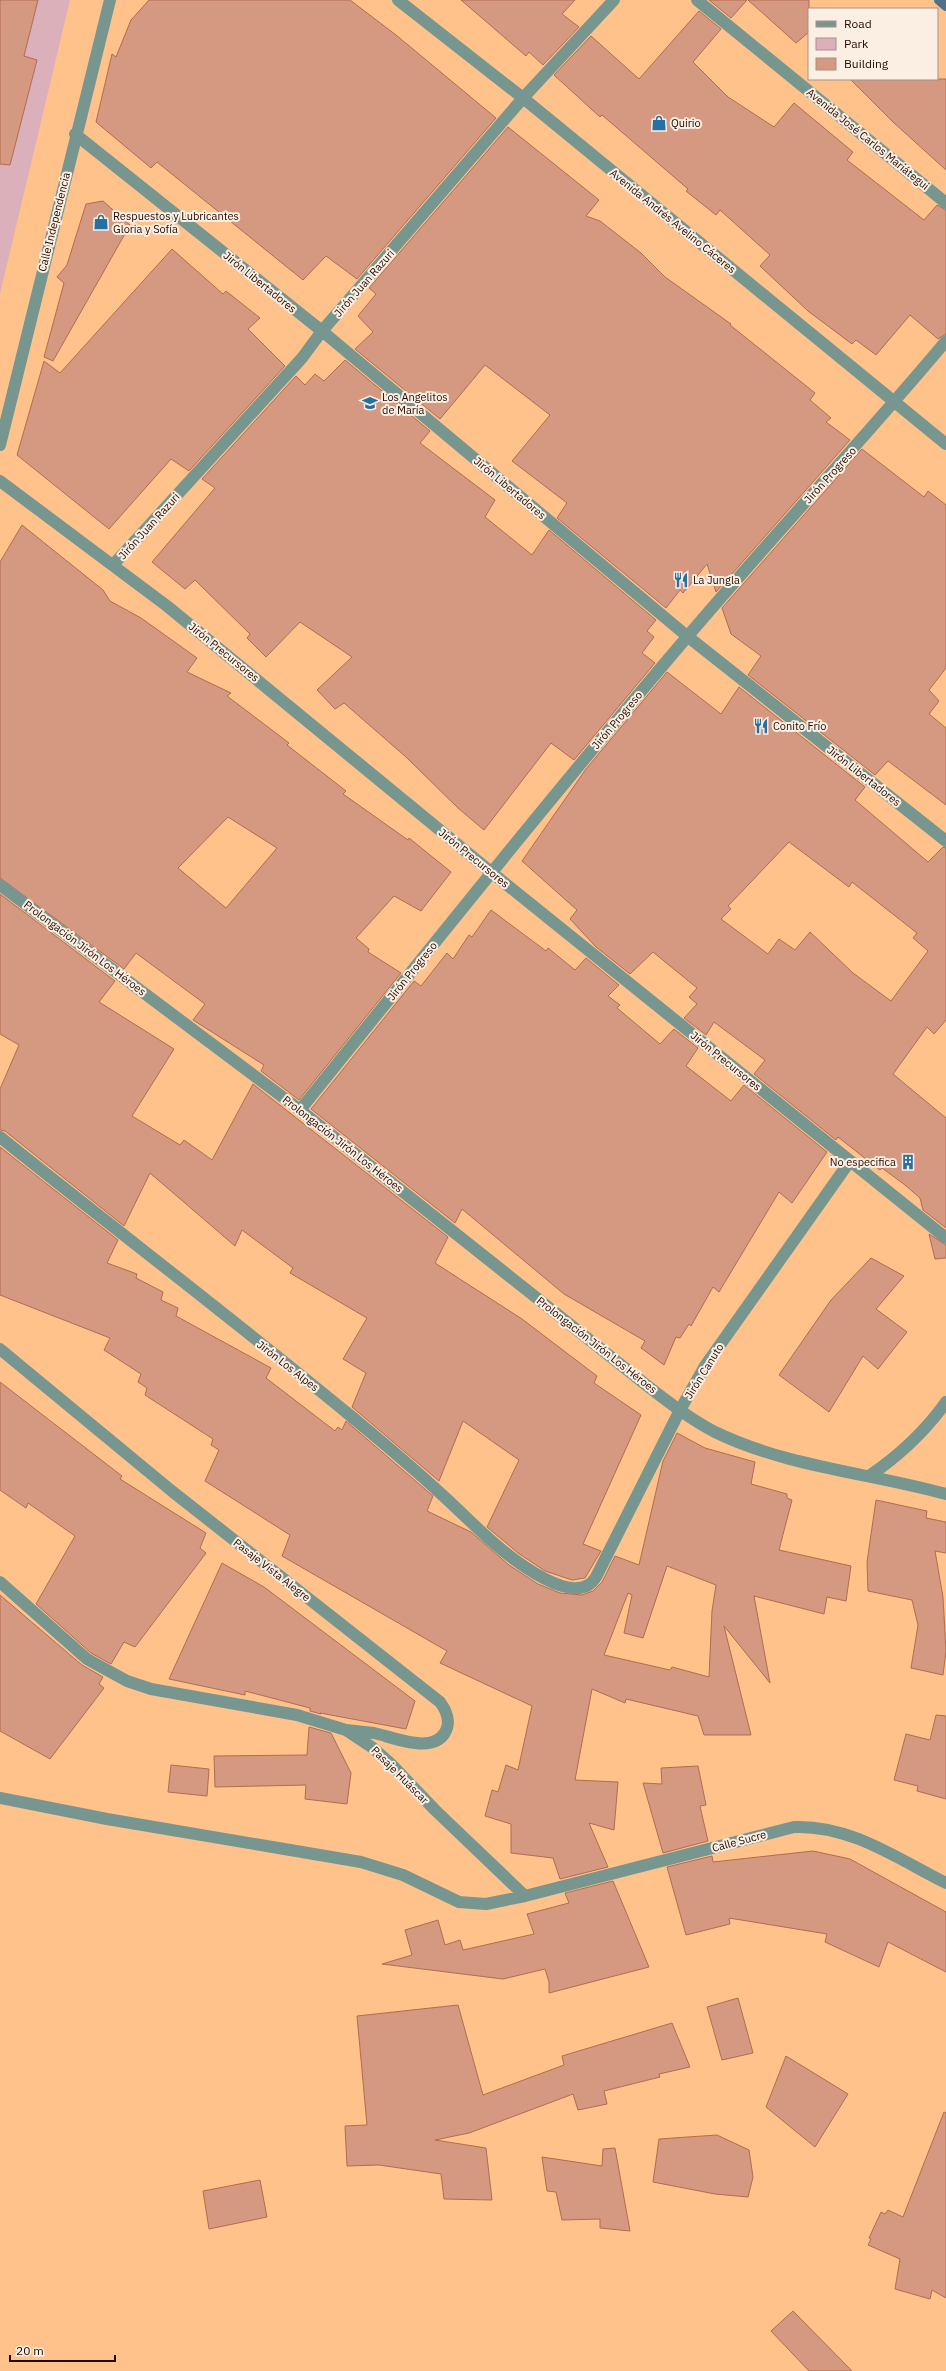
<svg xmlns="http://www.w3.org/2000/svg" width="946" height="2371" font-family="'IBM Plex Sans',sans-serif">
<style>
.green{fill:#dcb0ba}
.lines{fill:none;stroke-linecap:round;stroke-linejoin:round}
.stream{stroke:#527088;stroke-width:10}
.building{fill:#d59880;stroke:#b26c4f;fill-rule:evenodd}
.street{stroke:#779690;stroke-width:12}
.labels{text-anchor:middle;dominant-baseline:central;stroke-width:4;stroke-linejoin:round;paint-order:stroke}
.poi-label{font-size:11px;fill:#200b00;stroke:#fbeee3;text-anchor:start}
.street-label{font-size:11px;fill:#200b00;stroke:#fbeee3}
</style>
<rect width="100%" height="100%" fill="#ffc28b"/>
<path class="green" d="M 0,0 L 70,0 L 0,294 Z"/>
<g class="lines">
<path class="stream" d="M 939,0 L 946,6"/>
</g>
<path class="building" d="M 0,0 L 38,0 L 24,56 L 37,60 L 10,165 L 0,164 Z
M 149,0 L 350,0 L 396,35 L 496,118 L 357,279 L 326,256 L 303,280 L 157,162 L 151,168 L 96,122 L 112,54 L 116,57 L 131,20 Z
M 461,0 L 575,0 L 562,14 L 579,27 L 543,65 L 529,52 L 526,56 Z
M 709,0 L 747,0 L 731,18 Z
M 748,0 L 809,0 L 809,32 L 796,43 Z
M 699,11 L 721,29 L 693,62 L 728,97 L 774,127 L 794,103 L 853,152 L 847,160 L 924,220 L 937,205 L 946,210 L 946,334 L 938,339 L 910,315 L 876,355 L 856,340 L 852,344 L 808,311 L 760,266 L 770,255 L 720,210 L 716,215 L 686,191 L 688,189 L 602,115 L 600,117 L 554,75 L 591,36 L 639,79 Z
M 850,79 L 946,79 L 946,170 L 893,122 Z
M 508,127 L 599,200 L 586,216 L 600,221 L 641,253 L 665,277 L 731,324 L 730,325 L 815,393 L 810,400 L 831,418 L 826,422 L 850,440 L 716,592 L 707,564 L 683,593 L 680,590 L 666,608 L 557,518 L 567,503 L 512,461 L 550,415 L 485,365 L 440,419 L 355,349 L 373,332 L 358,316 L 376,294 L 369,288 Z
M 103,201 L 130,225 L 53,361 L 44,357 L 64,283 L 57,277 L 67,265 L 86,204 Z
M 172,249 L 223,294 L 226,291 L 260,318 L 248,329 L 285,366 L 189,471 L 171,459 L 109,529 L 17,455 L 44,361 L 60,373 Z
M 345,360 L 430,431 L 420,443 L 495,500 L 485,517 L 532,555 L 549,530 L 656,620 L 647,631 L 654,637 L 642,653 L 655,663 L 574,760 L 551,743 L 484,830 L 458,808 L 406,757 L 344,703 L 335,709 L 317,690 L 352,657 L 300,622 L 266,657 L 247,638 L 250,634 L 195,580 L 185,589 L 152,562 L 215,488 L 202,479 L 296,376 L 305,385 L 315,374 L 324,381 Z
M 862,449 L 924,497 L 928,491 L 946,505 L 946,668 L 929,690 L 939,701 L 929,714 L 946,728 L 946,805 L 888,761 L 875,775 L 748,675 L 761,656 L 731,634 L 722,608 Z
M 22,525 L 103,590 L 110,601 L 141,618 L 197,658 L 187,672 L 231,693 L 227,696 L 289,743 L 287,745 L 346,791 L 343,794 L 408,840 L 409,838 L 451,872 L 421,911 L 394,896 L 356,938 L 369,949 L 368,952 L 401,973 L 299,1100 L 261,1071 L 264,1065 L 193,1020 L 205,1004 L 136,953 L 124,969 L 0,878 L 0,562 ZM 228,817 L 277,848 L 226,908 L 178,868 Z
M 667,672 L 721,714 L 739,687 L 865,787 L 855,800 L 928,862 L 943,847 L 946,848 L 946,1020 L 934,1034 L 927,1027 L 893,1074 L 946,1118 L 946,1228 L 923,1210 L 920,1198 L 905,1185 L 882,1168 L 880,1170 L 838,1137 L 836,1140 L 754,1074 L 765,1060 L 714,1022 L 706,1035 L 684,1018 L 697,1004 L 689,997 L 697,988 L 653,952 L 630,974 L 596,947 L 570,919 L 577,910 L 522,861 L 586,769 ZM 789,842 L 849,887 L 852,882 L 917,933 L 913,938 L 928,951 L 891,1001 L 853,973 L 810,932 L 795,950 L 779,939 L 768,954 L 721,919 L 731,909 L 728,906 Z
M 0,894 L 115,981 L 99,1002 L 174,1049 L 132,1116 L 180,1145 L 184,1140 L 212,1160 L 253,1084 L 448,1237 L 435,1263 L 522,1319 L 597,1376 L 594,1383 L 641,1415 L 583,1544 L 601,1551 L 585,1578 L 572,1580 L 545,1571 L 518,1553 L 487,1527 L 519,1460 L 463,1421 L 439,1481 L 352,1407 L 366,1373 L 343,1359 L 367,1318 L 290,1273 L 293,1268 L 242,1230 L 235,1246 L 150,1173 L 124,1226 L 5,1131 L 0,1130 L 0,1089 L 19,1045 L 0,1034 Z
M 491,910 L 546,951 L 548,948 L 575,970 L 586,958 L 619,985 L 608,996 L 620,1005 L 617,1008 L 660,1044 L 674,1029 L 698,1048 L 686,1066 L 731,1101 L 744,1085 L 827,1152 L 792,1203 L 779,1192 L 719,1292 L 713,1287 L 691,1326 L 689,1324 L 680,1338 L 676,1337 L 664,1365 L 641,1348 L 645,1341 L 564,1294 L 462,1209 L 455,1223 L 311,1109 L 414,981 L 421,986 L 447,953 L 453,959 L 469,935 L 472,937 Z
M 0,1147 L 118,1240 L 107,1263 L 137,1274 L 136,1278 L 163,1292 L 161,1300 L 178,1308 L 176,1316 L 271,1368 L 266,1378 L 335,1431 L 338,1427 L 342,1430 L 346,1421 L 433,1496 L 427,1511 L 471,1532 L 509,1565 L 538,1584 L 560,1593 L 582,1595 L 593,1591 L 602,1582 L 615,1556 L 639,1565 L 663,1461 L 677,1433 L 705,1448 L 755,1462 L 751,1484 L 787,1494 L 787,1498 L 792,1500 L 779,1550 L 851,1566 L 846,1601 L 827,1597 L 824,1614 L 754,1596 L 770,1683 L 724,1626 L 751,1735 L 704,1735 L 698,1716 L 626,1699 L 625,1703 L 592,1689 L 575,1780 L 618,1782 L 614,1830 L 589,1823 L 608,1867 L 560,1879 L 553,1858 L 511,1853 L 511,1824 L 485,1816 L 492,1790 L 498,1792 L 506,1765 L 518,1770 L 532,1706 L 440,1663 L 447,1651 L 282,1556 L 290,1535 L 205,1481 L 219,1450 L 211,1445 L 213,1439 L 145,1395 L 147,1388 L 138,1382 L 141,1374 L 104,1350 L 110,1338 L 0,1295 ZM 667,1566 L 716,1585 L 712,1611 L 709,1677 L 672,1667 L 670,1670 L 604,1655 L 628,1593 L 632,1595 L 624,1633 L 643,1638 Z
M 929,1234 L 946,1245 L 946,1258 L 935,1259 Z
M 871,1258 L 904,1276 L 876,1309 L 907,1332 L 878,1369 L 863,1356 L 829,1412 L 779,1375 L 831,1300 Z
M 0,1382 L 122,1476 L 120,1479 L 206,1533 L 200,1548 L 206,1553 L 135,1647 L 124,1642 L 111,1664 L 91,1653 L 36,1604 L 75,1536 L 28,1503 L 26,1508 L 0,1490 Z
M 876,1500 L 927,1511 L 926,1518 L 946,1522 L 946,1553 L 935,1551 L 943,1597 L 946,1651 L 943,1675 L 911,1668 L 918,1625 L 912,1600 L 868,1591 L 867,1562 Z
M 222,1563 L 264,1587 L 415,1701 L 406,1729 L 320,1713 L 321,1714 L 310,1711 L 310,1708 L 245,1691 L 245,1695 L 169,1679 Z
M 0,1595 L 82,1665 L 103,1677 L 99,1684 L 104,1688 L 50,1759 L 0,1731 Z
M 936,1715 L 946,1716 L 946,1799 L 917,1791 L 918,1786 L 894,1780 L 906,1734 L 930,1740 Z
M 309,1727 L 331,1733 L 351,1773 L 347,1804 L 305,1799 L 306,1785 L 215,1787 L 214,1756 L 307,1755 Z
M 171,1765 L 209,1769 L 207,1796 L 168,1792 Z
M 698,1766 L 706,1805 L 700,1806 L 708,1841 L 663,1853 L 643,1783 L 662,1784 L 661,1768 Z
M 813,1851 L 850,1859 L 946,1912 L 946,1972 L 888,1942 L 879,1967 L 825,1942 L 827,1934 L 729,1918 L 730,1924 L 686,1935 L 667,1867 L 712,1856 L 713,1862 Z
M 613,1881 L 649,1967 L 549,1993 L 549,1982 L 545,1969 L 503,1979 L 382,1964 L 412,1955 L 405,1930 L 438,1920 L 445,1945 L 460,1940 L 463,1950 L 534,1934 L 527,1914 L 569,1903 L 565,1893 Z
M 738,1998 L 753,2053 L 722,2060 L 707,2007 Z
M 458,2005 L 483,2095 L 564,2065 L 562,2056 L 672,2023 L 690,2067 L 659,2074 L 660,2077 L 604,2091 L 607,2104 L 578,2110 L 573,2094 L 469,2133 L 435,2140 L 486,2148 L 492,2200 L 444,2199 L 441,2174 L 379,2165 L 347,2166 L 345,2126 L 367,2125 L 357,2016 Z
M 786,2056 L 848,2094 L 815,2147 L 766,2107 Z
M 944,2112 L 946,2113 L 946,2298 L 932,2290 L 930,2299 L 895,2289 L 900,2259 L 868,2245 L 871,2239 L 869,2238 L 881,2212 L 885,2214 L 888,2210 L 903,2217 Z
M 717,2135 L 749,2150 L 753,2177 L 748,2197 L 715,2194 L 653,2182 L 659,2139 Z
M 615,2148 L 630,2231 L 600,2228 L 600,2219 L 562,2220 L 556,2192 L 547,2191 L 542,2157 L 602,2166 L 603,2149 Z
M 260,2180 L 267,2217 L 209,2229 L 203,2191 Z
M 793,2311 L 852,2371 L 809,2371 L 771,2331 Z"/>
<g class="lines">
<path class="street" d="M 398,0 L 523,98 L 946,444
M 697,0 L 946,203
M 75,134 L 322,331 L 687,636 L 946,841
M 0,445 L 110,0
M 0,481 L 167,606 L 491,872 L 946,1238
M 113,565 L 302,358 L 322,331 L 523,98 L 614,0
M 0,885 L 300,1110 L 645,1384 C 667,1401 690,1419 715,1432 C 787,1467 870,1473 946,1494
M 300,1110 C 428,951 555,792 687,637 C 772,537 862,441 946,341
M 0,1137 C 117,1231 237,1322 352,1417 C 382,1442 411,1466 439,1492 C 467,1517 493,1546 525,1567 C 543,1579 581,1602 596,1577 L 680,1410 L 705,1366 L 850,1161
M 0,1349 L 173,1492 L 440,1702 C 446,1710 450,1718 447,1728 C 437,1757 393,1737 374,1733 C 365,1732 356,1731 346,1730
M 869,1476 C 900,1455 924,1433 946,1402
M 0,1582 L 87,1659 L 127,1681 L 151,1689 L 297,1715 L 346,1730 L 373,1748 L 391,1764 L 435,1810 L 525,1896
M 0,1798 L 107,1819 L 361,1862 L 403,1875 L 459,1902 L 486,1904 L 525,1896 L 794,1827 C 851,1825 896,1858 946,1883"/>
</g>
<defs>
<g id="shop-bare" transform="scale(1.2)"><path d="M-5-2.5h2.3a2.7 3.5 0 0 1 5.4 0H5L5.5 6h-11ZM-1.5-2.5h3a1.5 2.3 0 0 0-3 0Z" fill="#2571a4" stroke="#fbeee3" stroke-width="2.5" paint-order="stroke"/></g>
<g id="school-bare" transform="scale(1.2)"><path d="M0-5L7-2L0 1L-7-2ZM-4 1L0 2.5L4 1V4Q0 6-4 4Z" fill="#2571a4" stroke="#fbeee3" stroke-width="2.5" paint-order="stroke"/></g>
<g id="restaurant-bare" transform="scale(1.2)"><path d="M-5-6h1v4h1v-4h1v4h1v-4h1v5L-1.5 .5V6h-2V.5L-5-1ZM5-6V6H3V1.5H1.5Q1.5-4 5-6Z" fill="#2571a4" stroke="#fbeee3" stroke-width="2.5" paint-order="stroke"/></g>
<g id="building-bare" transform="scale(1.2)"><path d="M-4-6H4V6H1V3H-1V6H-4ZM-2.5-4.3h1.7v1.8h-1.7ZM.8-4.3h1.7v1.8H.8ZM-2.5-1h1.7V.8h-1.7ZM.8-1h1.7V.8H.8Z" fill="#2571a4" stroke="#fbeee3" stroke-width="2.5" paint-order="stroke"/></g>
</defs>
<g fill-rule="evenodd">
<use href="#shop-bare" x="659" y="123"/>
<use href="#shop-bare" x="101" y="222"/>
<use href="#school-bare" x="370" y="403"/>
<use href="#restaurant-bare" x="681" y="580"/>
<use href="#restaurant-bare" x="761" y="726"/>
<use href="#building-bare" x="908" y="1162"/>
</g>
<g class="labels">
<g class="poi-label">
<text x="671" y="123">Quirio</text>
<text x="113" y="216">Respuestos y Lubricantes<tspan x="113" dy="13">Gloria y Sofía</tspan></text>
<text x="382" y="397">Los Angelitos<tspan x="382" dy="13">de María</tspan></text>
<text x="693" y="580">La Jungla</text>
<text x="773" y="726">Conito Frío</text>
<text x="896" y="1162" text-anchor="end">No especifica</text>
</g>
<g class="street-label">
<text transform="translate(868 139) rotate(39)">Avenida José Carlos Mariátegui</text>
<text transform="translate(673 221) rotate(39)">Avenida Andrés Avelino Cáceres</text>
<text transform="translate(54 222) rotate(-76)">Calle Independencia</text>
<text transform="translate(260 282) rotate(39)">Jirón Libertadores</text>
<text transform="translate(364 283) rotate(-49)">Jirón Juan Razuri</text>
<text transform="translate(830 475) rotate(-48)">Jirón Progreso</text>
<text transform="translate(510 488) rotate(40)">Jirón Libertadores</text>
<text transform="translate(149 526) rotate(-48)">Jirón Juan Razuri</text>
<text transform="translate(224 652) rotate(39)">Jirón Precursores</text>
<text transform="translate(617 720) rotate(-50)">Jirón Progreso</text>
<text transform="translate(864 776) rotate(38)">Jirón Libertadores</text>
<text transform="translate(474 858) rotate(39)">Jirón Precursores</text>
<text transform="translate(85 948) rotate(37)">Prolongación Jirón Los Héroes</text>
<text transform="translate(412 971) rotate(-51)">Jirón Progreso</text>
<text transform="translate(726 1061) rotate(39)">Jirón Precursores</text>
<text transform="translate(343 1144) rotate(38)">Prolongación Jirón Los Héroes</text>
<text transform="translate(597 1345) rotate(38)">Prolongación Jirón Los Héroes</text>
<text transform="translate(288 1366) rotate(38)">Jirón Los Alpes</text>
<text transform="translate(704 1371) rotate(-58)">Jirón Canuto</text>
<text transform="translate(272 1570) rotate(38)">Pasaje Vista Alegre</text>
<text transform="translate(400 1775) rotate(45)">Pasaje Huáscar</text>
<text transform="translate(739 1841) rotate(-15)">Calle Sucre</text>
</g>
</g>
<rect x="808" y="8" width="130" height="72" fill="#fbeee3" stroke="#a39388"/>
<rect x="816" y="21" width="20" height="6" fill="#779690" stroke="#a39388"/>
<text x="844" y="28" font-size="12" fill="#200b00">Road</text>
<rect x="816" y="38" width="20" height="12" fill="#dcb0ba" stroke="#a39388"/>
<text x="844" y="48" font-size="12" fill="#200b00">Park</text>
<rect x="816" y="58" width="20" height="12" fill="#d59880" stroke="#a39388"/>
<text x="844" y="68" font-size="12" fill="#200b00">Building</text>
<path d="M10 2355v6h105v-6" fill="none" stroke="#200b00" stroke-width="2"/>
<text x="16" y="2355" font-size="12" fill="#200b00" stroke="#fbeee3" stroke-width="3" paint-order="stroke">20 m</text>
</svg>
